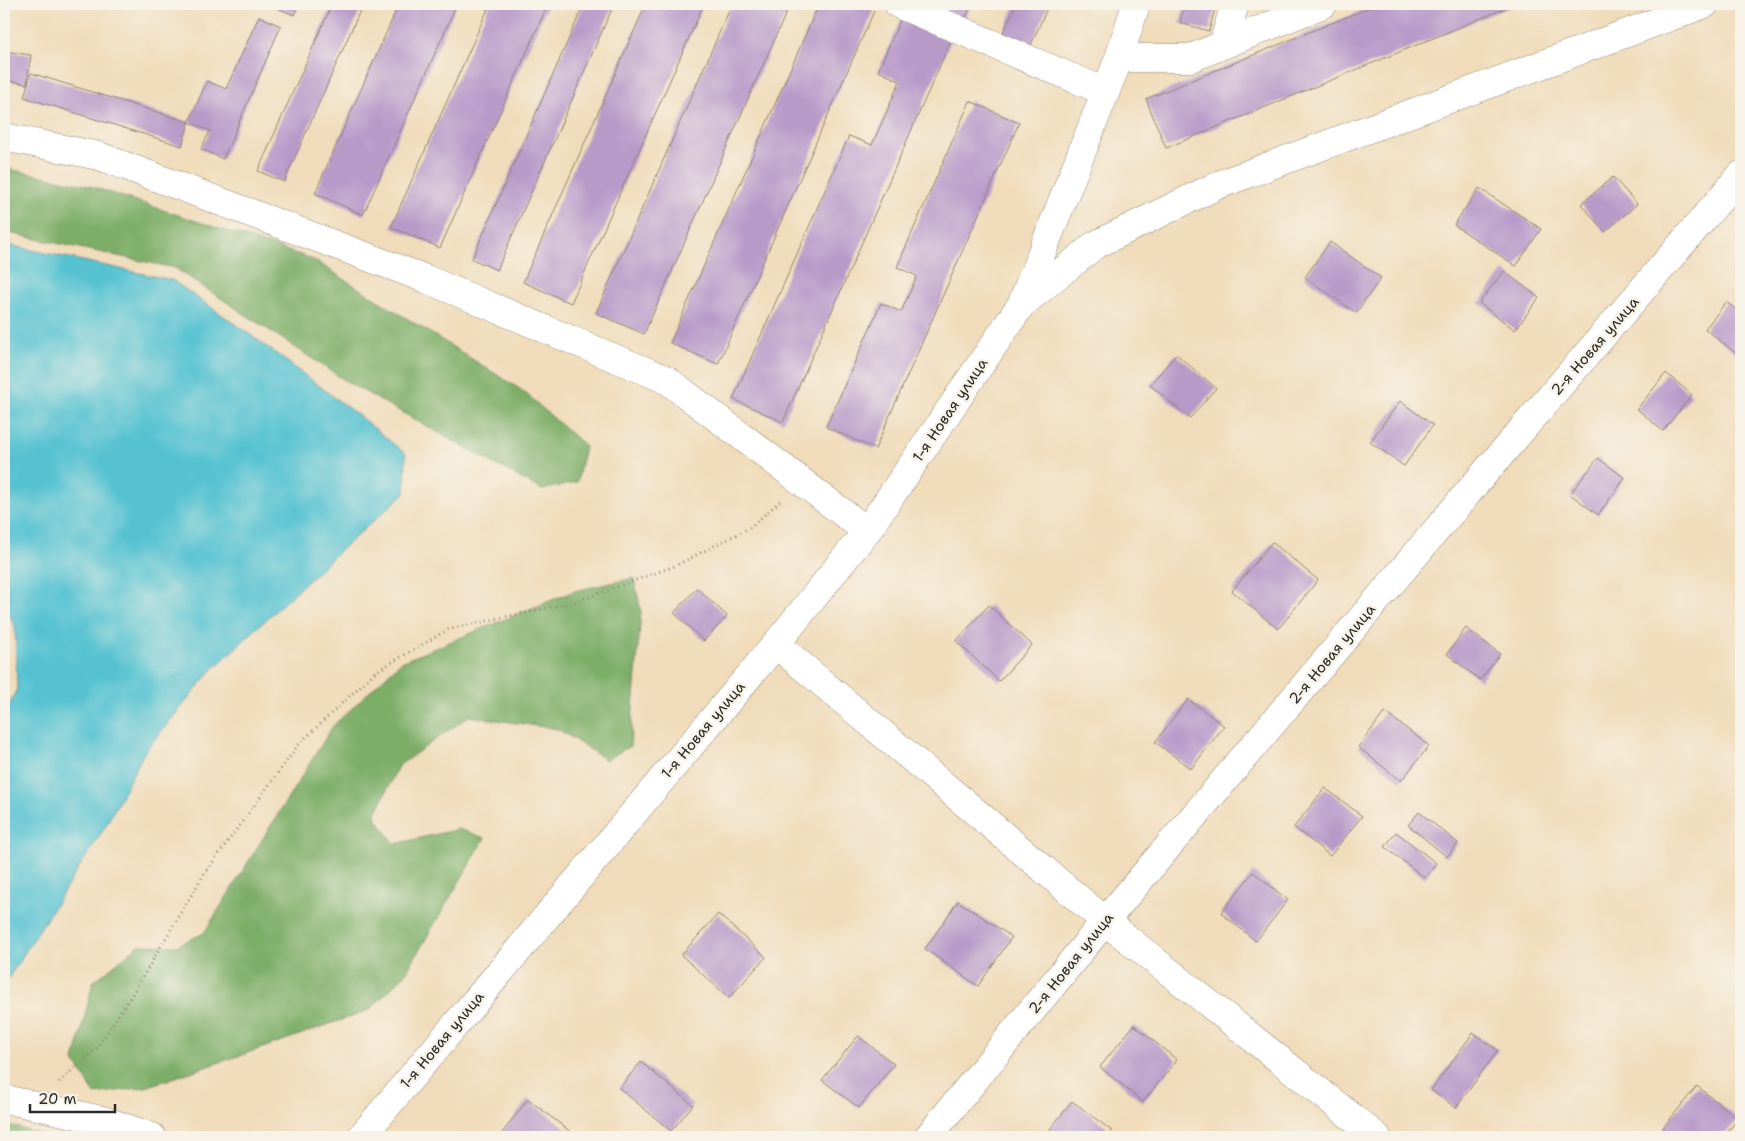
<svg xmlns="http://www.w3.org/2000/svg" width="1745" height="1141" font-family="'Shantell Sans',sans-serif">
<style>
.forest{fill:#7dae68;stroke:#546c4a}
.water{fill:#56c2d1;stroke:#40767e}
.building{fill:#b89ac9}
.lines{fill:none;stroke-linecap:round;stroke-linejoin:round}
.minor-casing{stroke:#8e8472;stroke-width:29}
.path{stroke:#8e8472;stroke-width:3;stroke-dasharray:1 4;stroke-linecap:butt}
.minor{stroke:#fff;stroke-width:28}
.labels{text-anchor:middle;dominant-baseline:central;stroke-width:5;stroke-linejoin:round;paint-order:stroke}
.street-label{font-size:15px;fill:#2b2b2b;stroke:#f7f3e8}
</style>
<rect width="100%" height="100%" fill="#f7f3e8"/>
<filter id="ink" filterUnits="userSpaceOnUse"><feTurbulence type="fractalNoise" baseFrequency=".02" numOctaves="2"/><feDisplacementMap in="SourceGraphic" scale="10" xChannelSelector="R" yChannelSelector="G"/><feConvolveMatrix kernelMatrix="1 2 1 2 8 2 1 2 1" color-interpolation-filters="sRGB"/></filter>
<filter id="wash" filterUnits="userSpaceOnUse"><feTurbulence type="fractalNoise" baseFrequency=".0096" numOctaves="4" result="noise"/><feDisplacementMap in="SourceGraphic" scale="20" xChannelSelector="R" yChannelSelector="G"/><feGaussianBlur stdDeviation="1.12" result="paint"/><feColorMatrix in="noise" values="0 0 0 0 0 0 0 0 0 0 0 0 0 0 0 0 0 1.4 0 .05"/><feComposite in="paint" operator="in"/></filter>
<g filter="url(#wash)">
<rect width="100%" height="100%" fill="#f0dcba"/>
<path class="forest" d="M 4,168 L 90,186 L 312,259 L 523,391 L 585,446 L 577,482 L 542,490 L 349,383 L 175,268 L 4,232 Z
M 634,578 L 641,612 L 630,746 L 606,760 L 558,729 L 469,716 L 398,766 L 375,816 L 395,844 L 459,829 L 485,838 L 404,976 L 369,1010 L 271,1045 L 146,1087 L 95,1094 L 74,1061 L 93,982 L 139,945 L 176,946 L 204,933 L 333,726 L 401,662 L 574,591 Z
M 4,1125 L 20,1128 L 50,1137 L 4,1137 Z"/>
<path class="water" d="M 4,244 L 172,280 L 258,340 L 359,416 L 406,454 L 405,493 L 334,556 L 212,670 L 145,751 L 105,827 L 4,985 L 4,718 L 17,688 L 15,626 L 4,605 Z"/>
<g id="blocks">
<path class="building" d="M 268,4 L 299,4 L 294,15 Z
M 332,4 L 363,4 L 284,182 L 258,171 Z
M 399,4 L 457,4 L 363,215 L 315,193 Z
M 490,4 L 548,4 L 440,248 L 391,227 Z
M 584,4 L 614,4 L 497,270 L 472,259 Z
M 646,4 L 704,4 L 571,303 L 523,282 Z
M 732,4 L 790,4 L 644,334 L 596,313 Z
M 819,4 L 856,4 L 874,11 L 718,364 L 670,343 Z
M 932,4 L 972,4 L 965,19 Z
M 1016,4 L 1049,4 L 1029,49 L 1001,37 Z
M 1176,4 L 1216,4 L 1209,31 L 1180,23 L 1184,7 Z
M 1378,4 L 1516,4 L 1166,148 L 1146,99 Z
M 259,16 L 281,26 L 223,159 L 201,149 L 210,131 L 189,122 L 207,81 L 226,89 Z
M 902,16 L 952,38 L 783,422 L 733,399 L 849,136 L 872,145 L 900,81 L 878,71 Z
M 4,51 L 31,55 L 27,84 L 4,80 Z
M 31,73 L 189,122 L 182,146 L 24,97 Z
M 970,101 L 1019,123 L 875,449 L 826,427 L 881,303 L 901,312 L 917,276 L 897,267 Z
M 1613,177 L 1637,204 L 1605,232 L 1581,204 Z
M 1479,188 L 1541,229 L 1516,266 L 1454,225 Z
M 1330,242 L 1381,278 L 1356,313 L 1305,277 Z
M 1504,271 L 1539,298 L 1515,330 L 1479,303 Z
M 1726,302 L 1741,313 L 1741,357 L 1705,329 Z
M 1176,354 L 1216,388 L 1190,418 L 1150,385 Z
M 1666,373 L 1692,395 L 1663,431 L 1637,409 Z
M 1400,401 L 1433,425 L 1404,466 L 1370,442 Z
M 1598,458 L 1625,478 L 1598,515 L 1570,494 Z
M 1272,542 L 1318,580 L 1278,629 L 1232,591 Z
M 697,588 L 727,616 L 704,641 L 674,613 Z
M 989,605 L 1032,645 L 999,681 L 956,641 Z
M 1466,628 L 1500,654 L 1480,680 L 1447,654 Z
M 1188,699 L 1224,726 L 1191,769 L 1155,742 Z
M 1385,712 L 1429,746 L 1401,781 L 1358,747 Z
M 1325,788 L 1362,816 L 1330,856 L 1294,827 Z
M 1419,812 L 1458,843 L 1447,857 L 1408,825 Z
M 1396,832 L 1436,863 L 1425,878 L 1385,847 Z
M 1253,872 L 1288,900 L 1256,941 L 1221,913 Z
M 958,901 L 1012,937 L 978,986 L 925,949 Z
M 718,914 L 766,957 L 729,998 L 681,955 Z
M 1134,1025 L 1177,1060 L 1143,1102 L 1100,1067 Z
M 1473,1033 L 1498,1050 L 1456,1108 L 1431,1090 Z
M 858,1036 L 894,1064 L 859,1108 L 822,1080 Z
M 641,1062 L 693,1105 L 671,1131 L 619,1088 Z
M 1697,1086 L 1738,1119 L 1723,1137 L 1675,1137 L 1663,1128 Z
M 528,1099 L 577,1137 L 499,1137 Z
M 1072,1101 L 1112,1131 L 1107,1137 L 1044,1137 Z"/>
</g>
</g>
<g filter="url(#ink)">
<use href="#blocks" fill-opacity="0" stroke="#8e8472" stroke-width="1"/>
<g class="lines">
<g class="minor-casing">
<path id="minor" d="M 898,4 L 1106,92
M 1223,45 L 1235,4
M 1119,58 L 1191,58 L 1323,4
M 4,137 L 99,156 L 426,279 L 667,380 L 867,531
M 1022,304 L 1095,245 L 1218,185 L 1705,4
M 776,644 L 1105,921 L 1377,1137
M 4,1099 L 106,1121 L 152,1137
M 361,1137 L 776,644 L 867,531 L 1021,305 L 1119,58 L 1136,4
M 928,1137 L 1105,921 L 1483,475 L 1741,175"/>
</g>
<path class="path" d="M 59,1082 L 96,1049 L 133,993 L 204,874 L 299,744 L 375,672 L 449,629 L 575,602 L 675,566 L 751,527 L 780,501"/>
<use href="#minor" class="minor"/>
</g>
</g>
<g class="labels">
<g class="street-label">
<text transform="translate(1595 346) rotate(-49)">2-я Новая улица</text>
<text transform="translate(950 410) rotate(-56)">1-я Новая улица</text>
<text transform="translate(1332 654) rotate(-50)">2-я Новая улица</text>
<text transform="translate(703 730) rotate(-50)">1-я Новая улица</text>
<text transform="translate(1071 963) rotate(-51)">2-я Новая улица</text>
<text transform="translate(442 1040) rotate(-50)">1-я Новая улица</text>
</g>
</g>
<rect width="1745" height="1141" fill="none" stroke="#f7f3e8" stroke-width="20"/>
<path d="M30 1104v8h85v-8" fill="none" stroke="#2b2b2b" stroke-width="2.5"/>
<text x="38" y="1104" font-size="15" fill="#2b2b2b" stroke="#f7f3e8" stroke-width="4" paint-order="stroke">20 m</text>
</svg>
